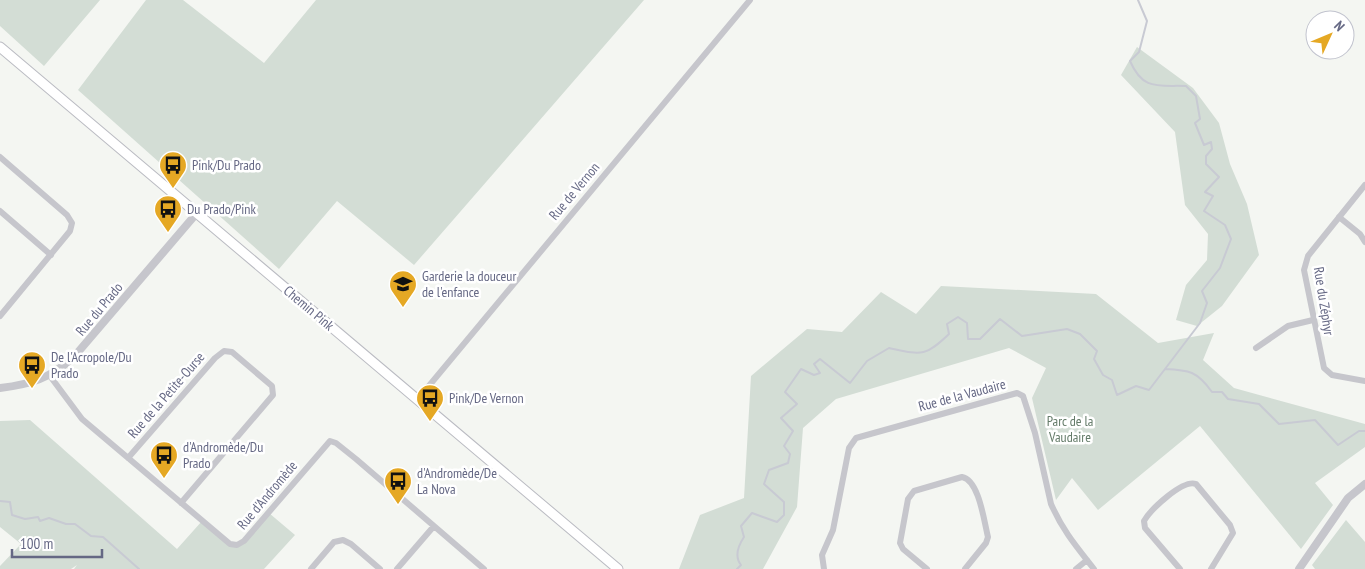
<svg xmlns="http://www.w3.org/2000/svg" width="1365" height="569" font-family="'PT Sans Narrow',sans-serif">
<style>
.green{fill:#d3ddd5}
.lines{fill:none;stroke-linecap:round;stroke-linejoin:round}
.stream{stroke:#c8cad3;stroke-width:2}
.secondary-casing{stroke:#babbc2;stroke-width:11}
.minor{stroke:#c6c6cc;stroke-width:6}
.tertiary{stroke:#c6c6cc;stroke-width:8}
.secondary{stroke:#fff;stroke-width:9}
.labels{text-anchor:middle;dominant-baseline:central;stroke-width:5;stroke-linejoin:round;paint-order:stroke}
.poi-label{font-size:14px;fill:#656884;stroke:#fff;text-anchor:start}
.street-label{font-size:14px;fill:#656884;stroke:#fff}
.park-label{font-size:14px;fill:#647b69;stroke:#fff}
</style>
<rect width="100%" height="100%" fill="#f4f6f2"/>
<path class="green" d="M 0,0 L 100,0 L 44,66 L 0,26 Z
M 146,0 L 183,0 L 264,63 L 316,0 L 644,0 L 414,265 L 337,201 L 279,269 L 78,90 Z
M 1137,47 L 1193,88 L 1219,123 L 1230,164 L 1247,204 L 1259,255 L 1222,306 L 1197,326 L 1176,320 L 1186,285 L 1207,260 L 1208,234 L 1185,205 L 1175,132 L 1121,75 Z
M 941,286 L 1096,294 L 1158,343 L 1214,333 L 1203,360 L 1234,388 L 1365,424 L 1365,447 L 1315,483 L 1333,505 L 1301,549 L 1200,426 L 1098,510 L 1072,478 L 1056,500 L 1032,398 L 1046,368 L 1009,348 L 836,399 L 803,428 L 797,507 L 763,569 L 679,569 L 700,515 L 744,498 L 751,376 L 807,329 L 842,332 L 881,292 L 916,314 Z
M 30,420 L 177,549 L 202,521 L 226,541 L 237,545 L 269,513 L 295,535 L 264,569 L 74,569 L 77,565 L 71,569 L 0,569 L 0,566 L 21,544 L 0,527 L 0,421 Z
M 1346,520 L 1365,542 L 1365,569 L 1315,569 L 1312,565 Z"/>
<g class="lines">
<path class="stream" d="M 1165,369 C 1189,370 1197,371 1212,392 L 1222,392 L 1228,399 L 1259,404 L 1279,424 L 1315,420 L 1338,445 L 1359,431 L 1365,431
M 0,501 L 10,502 L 12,515 L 25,519 L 38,517 L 40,521 L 49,518 L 66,524 L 75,524 L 91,536 L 103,537 L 139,569
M 737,569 L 741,565 C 734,556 738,546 744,537 L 741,526 L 752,513 L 777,522 L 784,515 L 784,502 L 764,484 L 769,470 L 788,463 L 790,454 L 784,446 L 793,431 L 781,418 L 797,404 L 785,392 L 801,369 L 814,375 L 820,373 L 814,364 L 820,359 L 850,383 L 867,361 L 889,348 C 922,355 925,357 949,334 L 947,324 L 958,317 L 967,323 L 968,339 L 980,339 L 1000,319 L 1022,336 L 1067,329 L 1080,334 L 1097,351 L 1094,359 L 1103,375 L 1112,380 L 1117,395 L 1136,386 L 1149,390 L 1200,323 L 1207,303 L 1202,291 L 1220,268 L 1231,239 L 1225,225 L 1204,211 L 1213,196 L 1205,192 L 1219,177 L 1206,164 L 1206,156 L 1212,149 L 1211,142 L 1204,145 L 1195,123 L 1200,119 L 1196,96 L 1186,86 C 1158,85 1143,91 1130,61 L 1139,52 L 1147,21 L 1138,0"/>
<g class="secondary-casing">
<path id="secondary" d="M 0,47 L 618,569"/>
</g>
<path class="minor" d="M 0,157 L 67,215 L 72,223 L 70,231 L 0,316
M 1365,185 L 1308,256 L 1304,270 L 1324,368 L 1332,375 L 1365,381
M 0,211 L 51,255
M 1339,217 L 1360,234 L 1365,242
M 1256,348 L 1288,326 L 1313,320
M 50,376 L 82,419 L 230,544 L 237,545 L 244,541 L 330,441 L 336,443 L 356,459 L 484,569
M 418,399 L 750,0
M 128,458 L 215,358 L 224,351 L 232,352 L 272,386 L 273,395 L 181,503
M 311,569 L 334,542 L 343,540 L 351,544 L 380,569
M 397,569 L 434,526
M 824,569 L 822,555 L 833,530 L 849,448 L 856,438 L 1017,393 L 1023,396 L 1035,433 L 1051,504 C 1063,531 1076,546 1094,569
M 927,569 L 903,549 L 900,543 L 908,499 L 914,491 L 962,477 C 979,480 984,521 988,537 L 986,543 L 965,569
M 1076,569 L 1087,560
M 1180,569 L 1145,528 L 1144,521 C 1151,509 1183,479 1196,484 L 1230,525 L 1233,533 L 1211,569"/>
<path class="tertiary" d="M 0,388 C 32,384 48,379 73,358 L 196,214
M 1299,569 L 1348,498 L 1365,484"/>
<use href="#secondary" class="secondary"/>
</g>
<defs>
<g id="bus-pin" transform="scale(1.4375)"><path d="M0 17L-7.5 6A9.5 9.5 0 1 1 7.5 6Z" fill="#e5a824" stroke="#fff"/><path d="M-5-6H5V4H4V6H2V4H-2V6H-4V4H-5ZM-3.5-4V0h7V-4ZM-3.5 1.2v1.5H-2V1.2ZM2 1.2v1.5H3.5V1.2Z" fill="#111"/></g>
<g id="school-pin" transform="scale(1.4375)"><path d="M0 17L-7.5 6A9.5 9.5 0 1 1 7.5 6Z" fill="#e5a824" stroke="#fff"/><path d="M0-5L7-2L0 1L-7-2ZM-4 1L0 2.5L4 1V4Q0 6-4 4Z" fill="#111"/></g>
</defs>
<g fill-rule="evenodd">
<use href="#bus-pin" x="173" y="165"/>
<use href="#bus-pin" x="168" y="209"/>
<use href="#school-pin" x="403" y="284"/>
<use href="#bus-pin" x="32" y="365"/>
<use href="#bus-pin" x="430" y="398"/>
<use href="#bus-pin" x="164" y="455"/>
<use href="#bus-pin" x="398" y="481"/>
</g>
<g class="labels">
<g class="poi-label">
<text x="192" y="165">Pink/Du Prado</text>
<text x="187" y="209">Du Prado/Pink</text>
<text x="422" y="276">Garderie la douceur<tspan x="422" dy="16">de l'enfance</tspan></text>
<text x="51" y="357">De l'Acropole/Du<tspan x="51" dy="16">Prado</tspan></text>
<text x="449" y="398">Pink/De Vernon</text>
<text x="183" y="447">d'Andromède/Du<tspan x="183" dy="16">Prado</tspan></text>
<text x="417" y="473">d'Andromède/De<tspan x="417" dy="16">La Nova</tspan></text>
</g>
<g class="street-label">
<text transform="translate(574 191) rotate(-50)">Rue de Vernon</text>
<text transform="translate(1324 301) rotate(81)">Rue du Zéphyr</text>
<text transform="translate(309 308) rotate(40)">Chemin Pink</text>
<text transform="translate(99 309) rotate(-50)">Rue du Prado</text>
<text transform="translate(166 395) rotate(-49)">Rue de la Petite-Ourse</text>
<text transform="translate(962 395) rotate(-15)">Rue de la Vaudaire</text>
<text transform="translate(267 495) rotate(-50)">Rue d'Andromède</text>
</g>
<g class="park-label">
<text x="1070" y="421">Parc de la<tspan x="1070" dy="16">Vaudaire</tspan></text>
</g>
</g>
<g transform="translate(1330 35) rotate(46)"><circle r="24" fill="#ffffff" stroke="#c1c3ce"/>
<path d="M0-4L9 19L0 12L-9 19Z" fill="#e5a824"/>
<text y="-8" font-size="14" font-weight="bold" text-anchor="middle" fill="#656884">N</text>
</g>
<path d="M12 549v8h90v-8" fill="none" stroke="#656884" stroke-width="2.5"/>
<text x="20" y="549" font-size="15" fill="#656884" stroke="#ffffff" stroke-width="4" paint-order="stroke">100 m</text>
</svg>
